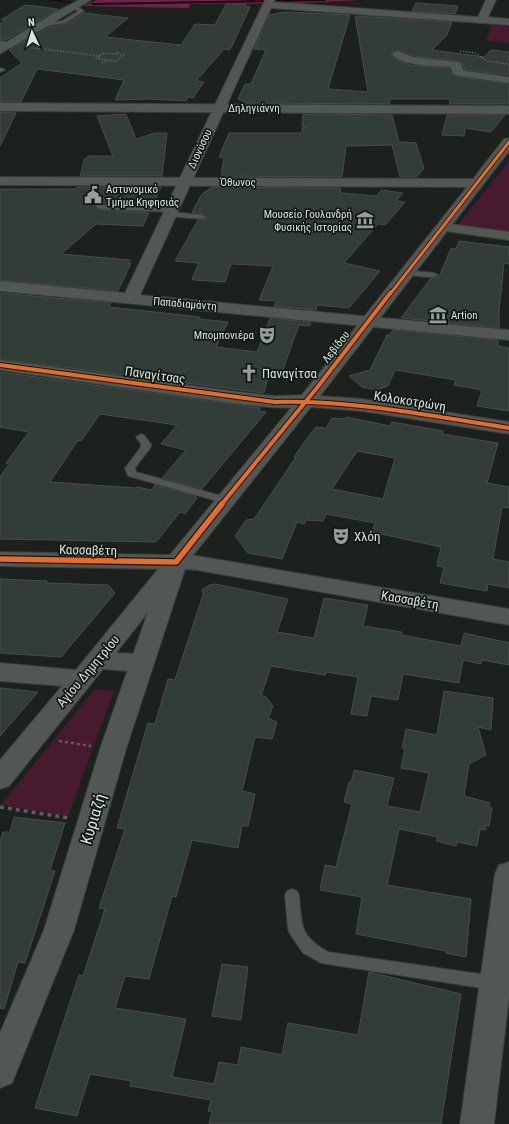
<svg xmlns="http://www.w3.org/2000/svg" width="509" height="1124" font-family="'Roboto Condensed',sans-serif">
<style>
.green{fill:#471a30}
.forest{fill:#6a2547}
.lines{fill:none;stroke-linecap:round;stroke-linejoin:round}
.stream{fill:#1e030e;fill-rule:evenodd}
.building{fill:#323d37;stroke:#494d4a;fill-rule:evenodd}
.lane-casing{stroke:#393d3a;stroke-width:2}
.street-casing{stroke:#393d3a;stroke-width:2}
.secondary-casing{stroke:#393d3a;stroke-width:2}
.primary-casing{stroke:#393d3a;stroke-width:2}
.path-far2{stroke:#5c5f5d;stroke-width:1.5;stroke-dasharray:1.5 1.5;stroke-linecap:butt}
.path-far1{stroke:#5c5f5d;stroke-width:2.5;stroke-dasharray:3 3;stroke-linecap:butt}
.path{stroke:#5c5f5d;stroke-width:3.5;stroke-dasharray:4 4;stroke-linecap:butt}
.lane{fill:#535754;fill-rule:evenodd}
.street{fill:#535754;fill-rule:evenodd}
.secondary{fill:#535754;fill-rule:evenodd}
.primary{fill:#4e5852;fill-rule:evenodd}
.cycleway-far2-casing{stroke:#111913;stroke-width:4.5}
.cycleway-far1-casing{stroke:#111913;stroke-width:6}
.cycleway-casing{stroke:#111913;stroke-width:8}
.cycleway-far2{stroke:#ed6a23;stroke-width:3}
.cycleway-far1{stroke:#ed6a23;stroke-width:4}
.cycleway{stroke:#ed6a23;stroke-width:5.5}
.labels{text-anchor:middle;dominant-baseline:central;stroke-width:3.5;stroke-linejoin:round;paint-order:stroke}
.far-street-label{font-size:11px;fill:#dce2de;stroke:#111913}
.far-poi-label{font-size:11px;fill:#dce2de;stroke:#111913;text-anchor:start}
.poi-label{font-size:13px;fill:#dce2de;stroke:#111913;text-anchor:start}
.street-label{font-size:13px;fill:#dce2de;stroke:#111913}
.near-street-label{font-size:16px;fill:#dce2de;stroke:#111913}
</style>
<rect width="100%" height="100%" fill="#1c211d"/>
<path class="green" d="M 492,25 L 509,27 L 509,43 L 486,41 Z
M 509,161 L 509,232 L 458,225 Z
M 95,689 L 114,691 L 68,816 L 1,805 Z"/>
<path class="forest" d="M 97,0 L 362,0 L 298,3 L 190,4 L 189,8 L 83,6 Z"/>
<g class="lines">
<path class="stream" d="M 48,0 L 58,0 L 72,2 L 71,3 Z
M 278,0 L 326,0 L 325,1 L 92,5 L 91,4 L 92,3 Z"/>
</g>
<path class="building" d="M 416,3 L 458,6 L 455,14 L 412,11 Z
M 226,4 L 246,4 L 245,6 L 250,7 L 231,48 L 229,50 L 224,49 L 196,81 L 204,82 L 193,98 L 188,97 L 186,101 L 149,99 L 115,100 L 124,80 L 37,69 L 21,102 L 0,102 L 0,78 L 22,63 L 9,50 L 49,27 L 66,24 L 84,13 L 128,18 L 105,37 L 181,45 L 195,24 L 215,25 Z
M 25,5 L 58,9 L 6,40 L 0,40 L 0,24 L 6,20 L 1,20 Z
M 285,12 L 350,15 L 328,89 L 368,92 L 355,16 L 452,22 L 447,35 L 432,50 L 484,57 L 491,50 L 509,52 L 509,75 L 465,70 L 462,63 L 457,61 L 413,56 L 398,50 L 391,53 L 391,55 L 396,59 L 410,65 L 450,68 L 453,75 L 459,77 L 509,84 L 509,104 L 449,104 L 450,99 L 389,99 L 390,104 L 248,103 L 238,99 L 245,84 L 251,84 L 266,50 L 254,49 L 269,15 Z
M 0,112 L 16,113 L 0,146 Z
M 126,114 L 136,139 L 155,133 L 167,133 L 162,176 L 80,176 L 85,158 L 87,158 L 88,156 L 113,156 L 97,116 Z
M 303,114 L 392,115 L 399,142 L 416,143 L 424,169 L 416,177 L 400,177 L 392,145 L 346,146 L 342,177 L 221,176 L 224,158 L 219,157 L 229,133 L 302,133 L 302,128 L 307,128 L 302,126 Z
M 447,115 L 505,115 L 491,132 L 465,128 L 464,136 L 442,135 Z
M 77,187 L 161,187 L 152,206 L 97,204 L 95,206 L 100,210 L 149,213 L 143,226 L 96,224 L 61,254 L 130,260 L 128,263 L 131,263 L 118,291 L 0,280 L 0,189 L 76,189 Z
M 212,187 L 341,188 L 340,193 L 376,196 L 382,190 L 403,193 L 396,201 L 405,202 L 385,225 L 378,224 L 344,263 L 380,271 L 349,308 L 317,305 L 316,310 L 274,306 L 276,301 L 259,300 L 273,266 L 231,264 L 225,282 L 194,280 L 192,279 L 199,263 L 175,261 L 198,220 L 203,220 L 207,218 L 203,214 L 192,212 L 202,194 Z
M 459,241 L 509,247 L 509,264 L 504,263 L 499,311 L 499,328 L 401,318 L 431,278 L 439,277 L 451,248 L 456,249 Z
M 0,293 L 111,303 L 109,307 L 200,317 L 199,319 L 228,322 L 216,347 L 257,352 L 270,318 L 311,322 L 310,326 L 299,325 L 283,369 L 268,377 L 264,393 L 0,359 Z
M 393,330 L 498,340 L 498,346 L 509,348 L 509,411 L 477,406 L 482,390 L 454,385 L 456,380 L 395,370 L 388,386 L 376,390 L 362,387 L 349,376 L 370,370 L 387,335 L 389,335 Z
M 0,372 L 260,408 L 259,411 L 266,412 L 202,489 L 162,478 L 186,450 L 161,444 L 177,425 L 100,414 L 81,441 L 78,440 L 50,482 L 136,488 L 137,487 L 151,490 L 155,485 L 196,496 L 195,498 L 197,498 L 185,514 L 180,512 L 156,542 L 0,539 L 0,477 L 9,464 L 6,463 L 29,432 L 0,427 Z
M 346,417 L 390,426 L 392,422 L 443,431 L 442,434 L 498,443 L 487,483 L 509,487 L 509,508 L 502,507 L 493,559 L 509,562 L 509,588 L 488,584 L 487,591 L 440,583 L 444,567 L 437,566 L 441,547 L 372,532 L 375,523 L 326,514 L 323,521 L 306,520 L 304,524 L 297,522 L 282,559 L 248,553 L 235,536 L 246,520 L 254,519 L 296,457 L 294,457 L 303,444 L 316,427 L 326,428 L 332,418 L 344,419 ZM 357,451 L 395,458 L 383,499 L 332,489 Z
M 0,579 L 47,581 L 46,583 L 108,585 L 115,593 L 61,657 L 0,653 Z
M 215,584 L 288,599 L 277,632 L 314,638 L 324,598 L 368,605 L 363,626 L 402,632 L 401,635 L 461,646 L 464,633 L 509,643 L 509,665 L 482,660 L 481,664 L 463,660 L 459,683 L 403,674 L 398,700 L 371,696 L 367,716 L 351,714 L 358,677 L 326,672 L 325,675 L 271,666 L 261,696 L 265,696 L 273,706 L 268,718 L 277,722 L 272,739 L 255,737 L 242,791 L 255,794 L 248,826 L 242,826 L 238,848 L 192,840 L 176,897 L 172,896 L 149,979 L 125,976 L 115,1008 L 186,1019 L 172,1077 L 214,1084 L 219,1062 L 238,1065 L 241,1047 L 282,1055 L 288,1023 L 358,1035 L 369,972 L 461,994 L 441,1124 L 209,1124 L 212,1112 L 208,1111 L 211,1100 L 130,1086 L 131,1081 L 90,1074 L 77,1116 L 35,1108 L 79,975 L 83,976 L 105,909 L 99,908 L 125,829 L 117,828 L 148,723 L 155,724 L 168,679 L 175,680 L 203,595 L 202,590 L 209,585 Z
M 0,688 L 38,692 L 0,736 Z
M 444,691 L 493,698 L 491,730 L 478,727 L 486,755 L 469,764 L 464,796 L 490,803 L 489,807 L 492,808 L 489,826 L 486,825 L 486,830 L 480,829 L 477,846 L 457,842 L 456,846 L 436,841 L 438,837 L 399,829 L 387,885 L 471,899 L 466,957 L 446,953 L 446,951 L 356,934 L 362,897 L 320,890 L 325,865 L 336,867 L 352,804 L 344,802 L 349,782 L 351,783 L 354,770 L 394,778 L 387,806 L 420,812 L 429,773 L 401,768 L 405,748 L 402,748 L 406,729 L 437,735 Z
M 14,817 L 65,823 L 50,870 L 55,871 L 25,963 L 18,962 L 4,1009 L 0,1008 L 0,842 L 3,832 L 10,832 Z
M 222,964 L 248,967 L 241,1020 L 212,1016 Z"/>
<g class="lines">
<g class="lane-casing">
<path id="lane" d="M 71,5 L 75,5 L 84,11 L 65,23 L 44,26 L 41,24 L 62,21 L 78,11 L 71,7 Z
M 0,68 L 4,69 L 5,70 L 0,72 Z
M 97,205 L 172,208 L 176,210 L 172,212 L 202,215 L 206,217 L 202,219 L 167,216 L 166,214 L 169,212 L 100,209 L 96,207 Z
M 405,270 L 434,273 L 438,275 C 432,279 410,276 404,272 Z
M 141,434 L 144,435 L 151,444 L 151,447 L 135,468 L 136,472 L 229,498 L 230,500 L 229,502 L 221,502 L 128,476 L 125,468 L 141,447 L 141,444 L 136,437 Z
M 292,889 L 297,891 L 299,895 C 302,926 299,935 328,952 L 494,976 L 500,978 L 502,983 L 500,988 L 494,990 L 321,963 L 303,953 L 290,934 L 288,929 L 285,895 L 287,891 Z"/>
</g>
<g class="street-casing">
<path id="street" d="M 265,0 L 275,0 L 274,2 L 478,17 L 486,0 L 496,0 L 488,17 L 509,19 L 509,25 L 271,8 L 140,295 L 509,330 L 509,340 L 0,291 L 0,281 L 125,293 Z
M 397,51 L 413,57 L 457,62 L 461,64 L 463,70 L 465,71 L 509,77 L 509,83 L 459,76 L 453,74 L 451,67 C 435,66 401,66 392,54 Z
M 443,223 L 509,232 L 509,240 L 438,230 L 436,227 L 438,224 Z
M 0,360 L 239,392 L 275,396 L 307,395 L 314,397 L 316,401 L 314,405 C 290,411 263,406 239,404 L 0,370 Z
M 176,555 L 197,556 L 509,609 L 509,625 L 197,570 L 182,569 L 116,653 L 142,654 L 151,657 L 154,663 L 151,669 L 142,672 L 103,669 L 9,786 L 0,789 L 0,760 L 62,686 L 0,681 L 0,663 L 76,670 L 168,557 Z
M 509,862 L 509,997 L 494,1124 L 460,1124 L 495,874 L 499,865 Z"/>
</g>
<g class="secondary-casing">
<path id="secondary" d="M 0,41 L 12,43 L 13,45 L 8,48 L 0,47 Z
M 0,103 L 509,106 L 509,114 L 0,111 Z
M 509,138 L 509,151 L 320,396 L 362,399 L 509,422 L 509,434 L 362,411 L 311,407 L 187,563 L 126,749 L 74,930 L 12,1083 L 0,1088 L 0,1033 L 44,930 L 100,749 L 163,569 L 0,566 L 0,552 L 170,555 L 310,385 L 467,187 L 0,185 L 0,177 L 473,179 L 504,139 Z"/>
</g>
<g class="primary-casing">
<path id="primary" d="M 79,0 L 91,0 L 0,54 L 0,46 L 54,13 Z"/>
</g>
<path class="path-far2" d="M 33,48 L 100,56
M 460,51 L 475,53 L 487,61 L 509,64
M 108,60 L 117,61 L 124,55 L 115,54 L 120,51
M 102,63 L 108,60 L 96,58 L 104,53 L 115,54"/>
<path class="path-far1" d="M 59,741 L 91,746"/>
<path class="path" d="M 0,807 L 69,818"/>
<use href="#lane" class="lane"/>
<use href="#street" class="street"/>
<use href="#secondary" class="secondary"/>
<use href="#primary" class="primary"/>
<g class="cycleway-far2-casing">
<path id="cycleway-far2" d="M 391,293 L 509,142"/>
</g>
<g class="cycleway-far1-casing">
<path id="cycleway-far1" d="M 0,365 L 275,402 C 354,400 431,416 509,428
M 221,505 L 316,389 L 391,292"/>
</g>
<g class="cycleway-casing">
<path id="cycleway" d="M 0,559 L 176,562 L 222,504"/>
</g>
<use href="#cycleway-far2" class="cycleway-far2"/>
<use href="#cycleway-far1" class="cycleway-far1"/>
<use href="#cycleway" class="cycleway"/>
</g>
<defs>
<g id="civic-bare" transform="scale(1.38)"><path d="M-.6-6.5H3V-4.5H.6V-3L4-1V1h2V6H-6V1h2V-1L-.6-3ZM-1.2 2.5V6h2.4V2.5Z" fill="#999e9a" stroke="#111913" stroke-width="2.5" paint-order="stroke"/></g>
<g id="museum-bare" transform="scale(1.38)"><path d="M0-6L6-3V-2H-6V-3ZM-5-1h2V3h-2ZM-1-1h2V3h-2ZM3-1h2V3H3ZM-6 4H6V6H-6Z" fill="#999e9a" stroke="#111913" stroke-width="2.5" paint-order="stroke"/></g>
<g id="theatre-bare" transform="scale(1.38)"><path d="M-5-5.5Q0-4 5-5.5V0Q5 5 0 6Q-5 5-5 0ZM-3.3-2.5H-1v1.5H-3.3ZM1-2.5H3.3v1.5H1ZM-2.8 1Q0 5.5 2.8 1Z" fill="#999e9a" stroke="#111913" stroke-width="2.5" paint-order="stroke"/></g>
<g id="church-bare" transform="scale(1.38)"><path d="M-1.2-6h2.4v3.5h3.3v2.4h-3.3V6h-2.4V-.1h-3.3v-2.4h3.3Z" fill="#999e9a" stroke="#111913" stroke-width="2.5" paint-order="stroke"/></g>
</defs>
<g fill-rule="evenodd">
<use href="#civic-bare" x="93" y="195"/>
<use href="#museum-bare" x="365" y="220"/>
<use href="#museum-bare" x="438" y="315"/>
<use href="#theatre-bare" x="267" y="335"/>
<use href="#church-bare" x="249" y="373"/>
<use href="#theatre-bare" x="341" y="536"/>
</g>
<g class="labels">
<g class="far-street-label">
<text x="254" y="108">Δηληγιάννη</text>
<text transform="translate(200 149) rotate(-65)">Διονύσου</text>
<text x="238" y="182">Όθωνος</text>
<text transform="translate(185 304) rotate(5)">Παπαδιαμάντη</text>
<text transform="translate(336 347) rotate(-52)">Λεβίδου</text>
</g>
<g class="far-poi-label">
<text x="106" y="189">Αστυνομικό<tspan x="106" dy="13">Τμήμα Κηφησιάς</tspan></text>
<text x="352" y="214" text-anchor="end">Μουσείο Γουλανδρή<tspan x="352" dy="13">Φυσικής Ιστορίας</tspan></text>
<text x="451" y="315">Artion</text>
<text x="254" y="335" text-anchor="end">Μπομπονιέρα</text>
</g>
<g class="poi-label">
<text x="262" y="373">Παναγίτσα</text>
<text x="354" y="536">Χλόη</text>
</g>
<g class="street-label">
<text transform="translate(155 375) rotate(8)">Παναγίτσας</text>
<text transform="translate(410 401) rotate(9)">Κολοκοτρώνη</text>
<text transform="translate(88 550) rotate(1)">Κασσαβέτη</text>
<text transform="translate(410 600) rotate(10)">Κασσαβέτη</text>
<text transform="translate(88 671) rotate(-50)">Αγίου Δημητρίου</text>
</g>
<g class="near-street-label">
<text transform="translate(93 819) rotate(-73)">Κυριαζή</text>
</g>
</g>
<g transform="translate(32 32) rotate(356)" stroke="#111913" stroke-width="3" paint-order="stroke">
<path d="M0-3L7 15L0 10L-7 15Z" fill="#dce2de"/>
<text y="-6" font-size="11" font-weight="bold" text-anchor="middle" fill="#dce2de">N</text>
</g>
</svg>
